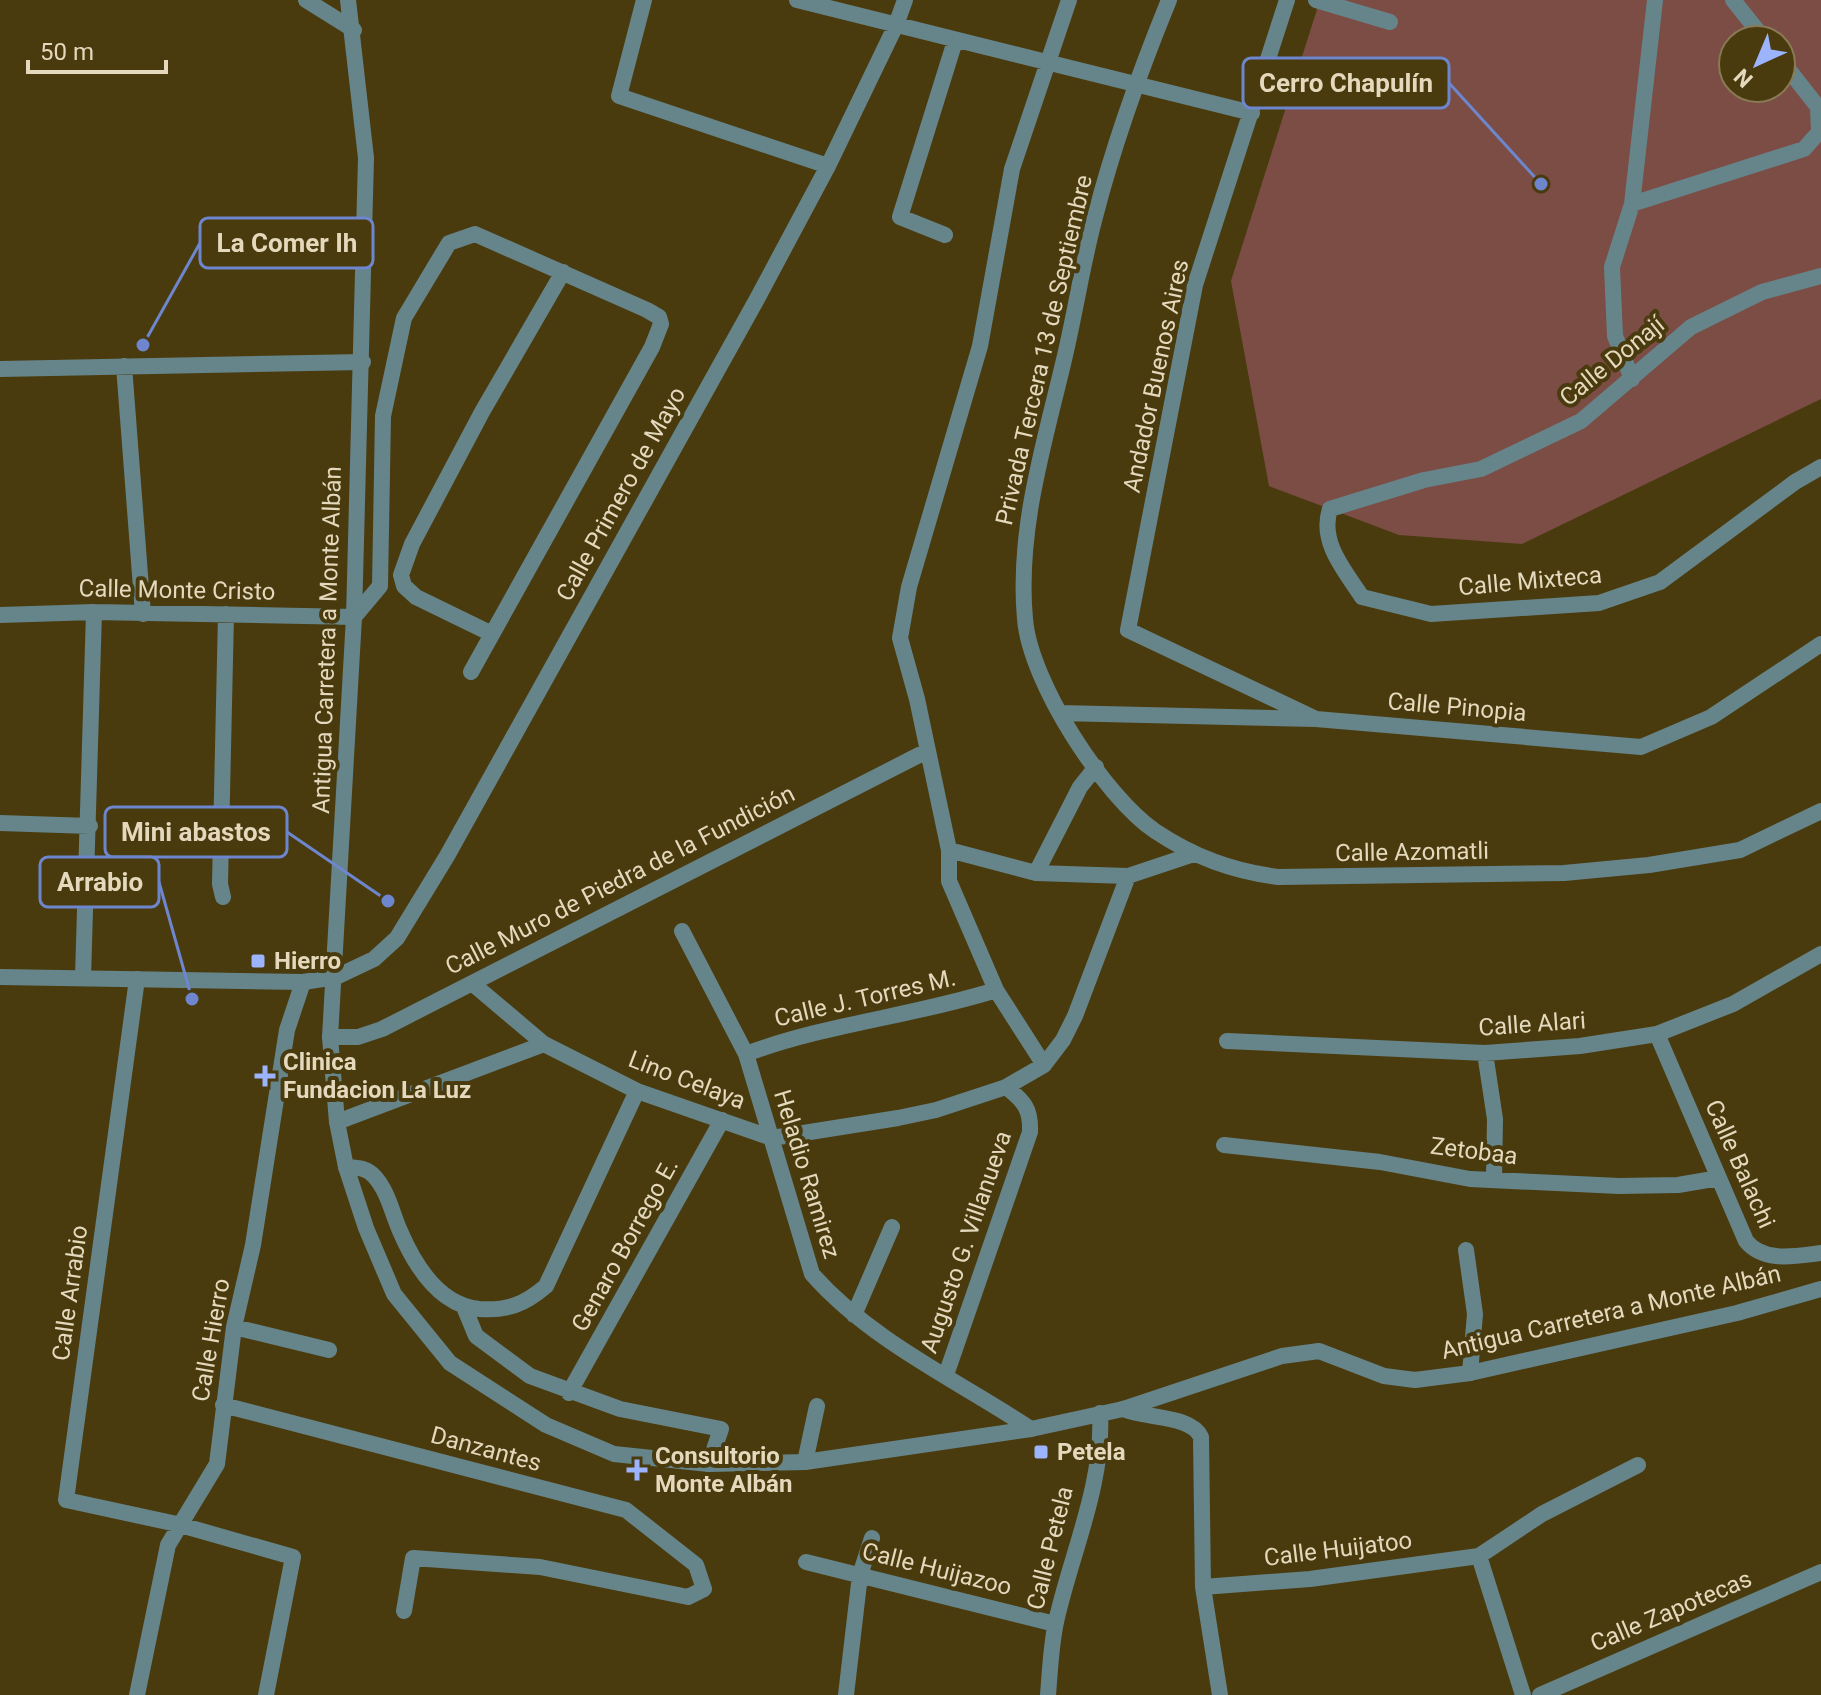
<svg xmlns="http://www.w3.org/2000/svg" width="1821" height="1695" font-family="Roboto,sans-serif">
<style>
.green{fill:#7b4d45;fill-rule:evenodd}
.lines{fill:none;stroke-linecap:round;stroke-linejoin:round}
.minor{stroke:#66858a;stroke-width:16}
.tertiary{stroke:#66858a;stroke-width:16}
.poi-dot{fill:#9cb4fd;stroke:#4a3b0f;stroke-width:3}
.labels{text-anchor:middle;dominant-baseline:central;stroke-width:8;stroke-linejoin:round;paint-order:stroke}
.street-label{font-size:24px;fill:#e4d9bd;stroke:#4a3b0f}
.poi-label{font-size:24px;font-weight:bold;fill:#e4d9bd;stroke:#4a3b0f;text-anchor:start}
.leader{fill:none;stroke:#6d86cd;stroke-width:3}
.callout-dot{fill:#6d86cd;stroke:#4a3b0f;stroke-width:3}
.callout{fill:#4a3b0f;stroke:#6d86cd;stroke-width:3}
.callout-label{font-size:26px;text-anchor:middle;font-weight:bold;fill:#e4d9bd}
</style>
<rect width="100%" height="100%" fill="#4a3b0f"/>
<path class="green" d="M 1320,0 L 1821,0 L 1821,399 L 1522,544 L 1399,535 L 1269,486 L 1231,281 ZM 1733,40 L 1781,40 L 1781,88 L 1733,88 Z"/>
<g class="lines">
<path class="minor" d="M 306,0 L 354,30
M 644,0 L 619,96 L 828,166
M 797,0 L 1252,113
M 1169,0 C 1140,71 1114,143 1095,217 C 1082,265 1075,315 1063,364 C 1043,448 1017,532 1025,619 C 1030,682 1104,796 1155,831 C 1194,857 1232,871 1278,877 L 1564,873 L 1649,865 L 1740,850 L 1821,811
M 1287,0 L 1195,285 L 1128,630 L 1316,719
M 1316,0 L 1390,22
M 1733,0 L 1765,40
M 1632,204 L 1804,149 L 1819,132 L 1818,107 L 1781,60
M 945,235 L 900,217 L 955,41
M 1821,276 L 1762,292 L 1691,327 L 1581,421 L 1481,469 L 1424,480 L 1330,509 C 1319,542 1345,571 1362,597 L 1431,614 L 1599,603 L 1660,582 L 1795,482 L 1821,467
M 124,366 L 143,614
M 0,369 L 363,362
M 1632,379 L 1615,336 L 1612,267 L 1632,204 L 1655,0
M 0,615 L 94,612 L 354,617 L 380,586 L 383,416 L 404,318 L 449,243 L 475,234 L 647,310 L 659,317 L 661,324 L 652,347 L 471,672
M 492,634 L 416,597 L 404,586 L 401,575 L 412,544 L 482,412 L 563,272
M 1060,713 L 1316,719 L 1641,747 L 1711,717 L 1821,644
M 0,823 L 90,826
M 949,850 L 1036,873 L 1128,876 L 1194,854
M 1036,873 L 1080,787 L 1096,767
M 223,897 L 220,884 L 226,614
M 682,931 L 746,1054 L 812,1274 C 871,1341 957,1380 1031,1429
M 83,977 L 94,612
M 336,977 L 374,959 L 397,938 L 447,856 L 757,299 L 828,166 L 896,25 L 905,0
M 137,979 L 66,1500 L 177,1524 L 293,1557 L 266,1695
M 473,984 L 544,1044 L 637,1091 L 772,1138 L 898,1118 L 936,1110 L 1006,1087 L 1044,1065 L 1063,1040 L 1075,1016 L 1128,876
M 1657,1034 L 1746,1241 C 1764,1263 1795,1256 1821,1253
M 330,1037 L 358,1037 L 382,1029 L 927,751
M 1227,1041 L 1485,1053 L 1580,1046 L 1657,1034 L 1733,1004 L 1821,954
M 1485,1053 L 1495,1119 L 1494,1179
M 746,1054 C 826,1024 914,1016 996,990
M 1044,1065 L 996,990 L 949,881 L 949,850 L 917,699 L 900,638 L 909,587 L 980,346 L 1012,169 L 1069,0
M 337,1122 L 544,1044
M 1224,1145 L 1380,1162 L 1470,1179 L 1619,1186 L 1678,1185 L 1719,1178
M 346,1167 C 357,1168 366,1167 374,1176 C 388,1191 392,1213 400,1231 C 415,1266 439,1305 479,1309 C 508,1311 525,1304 546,1286 L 637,1091
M 1466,1250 L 1475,1314 L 1470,1373
M 464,1307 L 476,1336 L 530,1376 L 620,1409 L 721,1429 L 709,1464
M 854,1315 L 892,1227
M 234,1327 L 329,1350
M 946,1375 L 1030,1132 C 1031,1109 1024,1101 1006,1087
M 569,1393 L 722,1120
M 223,1405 L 626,1510 L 696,1565 L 704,1589 L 688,1597 L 540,1567 L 413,1558 L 404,1611
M 1123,1409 C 1146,1419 1191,1415 1201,1437 L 1203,1587 L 1220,1695
M 805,1462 L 817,1406
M 1479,1556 L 1523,1695
M 806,1562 L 1055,1624
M 1203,1587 L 1310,1579 L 1479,1556 L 1542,1514 L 1638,1465
M 137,1695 L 168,1545 L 217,1464 L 234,1327 L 253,1245 L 287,1030 L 303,982
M 846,1695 L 860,1575 L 872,1538
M 1048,1695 C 1050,1671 1051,1645 1056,1622 C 1071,1554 1104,1484 1100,1413
M 1540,1695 L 1821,1572"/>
<path class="tertiary" d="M 348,0 L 366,158 L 354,617 L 330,1037 L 337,1122 L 346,1167 L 366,1228 L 394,1294 L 450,1363 L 546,1425 L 614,1454 L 709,1464 L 805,1462 L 1031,1429 L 1123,1409 L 1282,1356 L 1319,1351 L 1384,1376 L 1415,1380 L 1470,1373 L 1737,1313 L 1821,1289
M 0,977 L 303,982 L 336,977"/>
</g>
<g class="poi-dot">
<rect x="250" y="953" width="16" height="16" rx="4"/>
<path d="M261 1064h8v8h8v8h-8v8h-8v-8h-8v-8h8z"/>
<rect x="1033" y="1444" width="16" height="16" rx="4"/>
<path d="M633 1458h8v8h8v8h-8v8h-8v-8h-8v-8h8z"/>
</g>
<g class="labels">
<g class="street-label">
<text transform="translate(1044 350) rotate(-77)">Privada Tercera 13 de Septiembre</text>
<text transform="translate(1612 361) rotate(-39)">Calle Donají</text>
<text transform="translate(1156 376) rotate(-78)">Andador Buenos Aires</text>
<text transform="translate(621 494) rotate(-61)">Calle Primero de Mayo</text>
<text transform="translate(1530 581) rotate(-5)">Calle Mixteca</text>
<text transform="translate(177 590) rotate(1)">Calle Monte Cristo</text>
<text transform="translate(327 640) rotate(-88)">Antigua Carretera a Monte Albán</text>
<text transform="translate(1457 707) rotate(5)">Calle Pinopia</text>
<text transform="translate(1412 852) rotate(-1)">Calle Azomatli</text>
<text transform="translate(620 880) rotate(-27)">Calle Muro de Piedra de la Fundición</text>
<text transform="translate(865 998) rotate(-13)">Calle J. Torres M.</text>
<text transform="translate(1532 1024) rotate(-4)">Calle Alari</text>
<text transform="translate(687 1080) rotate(21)">Lino Celaya</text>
<text transform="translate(1474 1151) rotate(7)">Zetobaa</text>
<text transform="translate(1740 1164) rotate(66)">Calle Balachi</text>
<text transform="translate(807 1174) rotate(73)">Heladio Ramirez</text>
<text transform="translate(966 1242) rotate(-71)">Augusto G. Villanueva</text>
<text transform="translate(625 1245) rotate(-61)">Genaro Borrego E.</text>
<text transform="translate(70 1293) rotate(-82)">Calle Arrabio</text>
<text transform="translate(1611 1312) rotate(-13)">Antigua Carretera a Monte Albán</text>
<text transform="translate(211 1340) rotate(-80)">Calle Hierro</text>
<text transform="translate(486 1449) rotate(15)">Danzantes</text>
<text transform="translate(1050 1548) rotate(-76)">Calle Petela</text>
<text transform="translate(1338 1549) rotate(-7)">Calle Huijatoo</text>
<text transform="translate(937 1569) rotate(14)">Calle Huijazoo</text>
<text transform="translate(1671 1611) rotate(-23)">Calle Zapotecas</text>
</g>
<g class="poi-label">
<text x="274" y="961">Hierro</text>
<text x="283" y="1062">Clinica<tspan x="283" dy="28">Fundacion La Luz</tspan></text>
<text x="1057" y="1452">Petela</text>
<text x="655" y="1456">Consultorio<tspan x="655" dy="28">Monte Albán</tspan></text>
</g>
</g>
<path class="leader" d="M1541 184L1449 83M143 345L200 243M388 901L287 832M192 999L159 882"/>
<g class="callout-dot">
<circle cx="1541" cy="184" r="8"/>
<circle cx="143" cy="345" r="8"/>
<circle cx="388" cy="901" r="8"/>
<circle cx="192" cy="999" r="8"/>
</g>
<g class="callout">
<rect x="1243" y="58" width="206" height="50" rx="8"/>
<rect x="200" y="218" width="173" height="50" rx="8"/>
<rect x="105" y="807" width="182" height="50" rx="8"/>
<rect x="40" y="857" width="119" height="50" rx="8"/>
</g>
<g class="callout-label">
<text x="1346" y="92">Cerro Chapulín</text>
<text x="287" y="252">La Comer Ih</text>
<text x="196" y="841">Mini abastos</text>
<text x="100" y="891">Arrabio</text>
</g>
<g transform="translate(1757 64) rotate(224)"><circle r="38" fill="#4a3b0f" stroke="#887a55" stroke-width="2"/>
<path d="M0-6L14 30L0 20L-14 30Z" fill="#9cb4fd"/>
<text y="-12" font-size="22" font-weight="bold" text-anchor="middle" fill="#e4d9bd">N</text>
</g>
<path d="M28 60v12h138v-12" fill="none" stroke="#e4d9bd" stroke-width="4"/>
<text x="40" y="60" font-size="24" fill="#e4d9bd" stroke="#4a3b0f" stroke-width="6" paint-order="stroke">50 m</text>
</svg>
